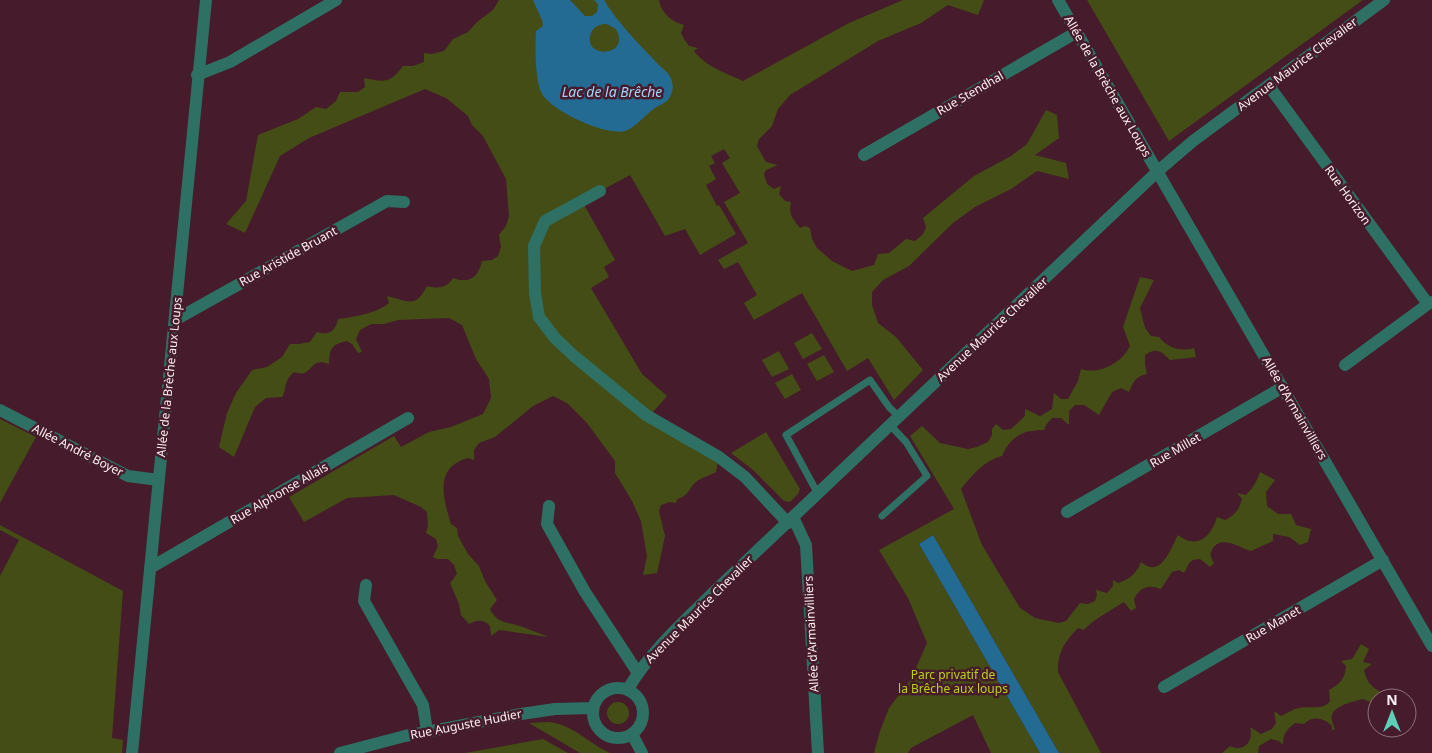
<svg xmlns="http://www.w3.org/2000/svg" width="1432" height="753" font-family="'Noto Sans',sans-serif">
<style>
.green{fill:#444d16}
.water{fill:#246b94;fill-rule:evenodd}
.lines{fill:none;stroke-linecap:round;stroke-linejoin:round}
.lane{stroke:#2e7164;stroke-width:7}
.street{stroke:#2e7164;stroke-width:12}
.labels{text-anchor:middle;dominant-baseline:central;stroke-width:5;stroke-linejoin:round;paint-order:stroke}
.street-label{font-size:12px;fill:#fdf1f4;stroke:#461b2b}
.park-label{font-size:12px;fill:#b9d314;stroke:#461b2b}
.water-label{font-size:14px;font-style:italic;fill:#9fd5f9;stroke:#461b2b}
</style>
<rect width="100%" height="100%" fill="#461b2b"/>
<path class="green" d="M 499,0 L 659,0 C 661,13 672,22 684,25 L 681,33 L 684,39 L 689,46 L 698,48 L 694,51 C 706,67 726,73 743,81 L 849,23 L 903,0 L 984,0 L 978,15 L 948,5 L 921,23 L 878,41 L 790,95 L 778,109 L 772,126 L 759,139 L 757,146 L 766,162 L 778,165 L 766,170 L 764,174 L 767,184 L 774,189 L 781,186 L 779,194 L 785,201 L 791,202 C 788,214 793,219 800,228 L 805,226 L 810,228 L 812,239 L 817,248 L 832,261 L 852,271 L 874,265 L 878,254 L 889,253 L 906,239 L 915,241 L 923,234 L 926,227 L 923,218 L 974,176 L 1011,156 L 1027,144 L 1046,110 L 1057,115 L 1059,138 L 1035,155 L 1066,163 L 1069,179 L 1037,171 L 1011,189 L 975,207 L 953,223 L 909,266 L 883,280 L 872,292 L 872,305 L 878,323 L 896,337 L 923,370 L 894,400 L 868,358 L 847,371 L 802,293 L 754,320 L 744,303 L 757,295 L 738,262 L 724,269 L 718,260 L 748,243 L 724,202 L 740,193 L 722,163 L 730,158 L 724,149 L 711,156 L 715,163 L 709,166 L 716,179 L 706,185 L 717,206 L 719,205 L 736,234 L 700,255 L 685,229 L 665,236 L 630,175 L 582,201 L 615,260 L 604,267 L 609,277 L 591,288 L 642,374 L 667,396 L 653,412 L 719,457 L 716,472 C 710,475 701,478 696,482 C 688,489 690,495 677,499 L 676,503 L 670,502 L 661,505 L 659,511 L 665,536 L 657,573 L 643,575 L 647,556 L 641,521 L 632,501 L 615,473 L 615,461 L 587,423 L 567,403 L 553,396 L 533,406 L 495,437 L 479,443 L 474,450 L 474,460 L 468,458 C 434,467 443,498 451,524 L 457,528 L 458,536 L 468,554 L 479,566 L 485,581 L 497,600 L 490,609 C 497,624 508,622 523,627 C 531,630 540,634 549,637 L 499,630 L 491,636 L 490,626 C 483,619 478,620 469,624 L 461,615 L 459,604 L 450,583 L 457,574 L 454,565 L 448,559 L 437,559 L 433,557 L 438,546 L 436,539 L 426,533 L 428,526 L 427,512 L 421,507 L 394,495 L 347,498 L 304,522 L 289,497 L 394,436 L 401,447 L 429,432 L 451,427 L 483,414 L 491,398 L 489,379 L 476,359 L 462,325 L 449,318 L 398,320 L 384,324 L 371,324 L 360,330 L 356,339 L 362,352 L 358,353 L 352,344 L 347,341 C 330,345 330,349 329,364 L 322,362 L 316,363 C 306,371 307,376 294,372 C 282,383 288,387 282,397 L 266,398 L 255,407 L 234,457 L 219,447 L 227,413 L 236,393 L 252,370 L 267,367 L 282,357 L 290,344 L 299,344 L 310,342 L 317,332 C 328,336 336,331 338,319 C 353,317 378,313 389,303 L 387,296 C 409,301 415,309 427,286 C 438,289 447,288 453,278 C 469,284 478,278 482,261 L 492,260 L 498,256 L 501,247 L 499,235 L 506,226 L 509,216 L 506,179 L 483,136 L 472,125 L 468,116 L 446,98 L 425,89 L 309,138 L 280,156 L 245,233 L 226,224 L 246,201 L 258,135 L 298,119 L 316,107 L 326,109 L 336,101 L 340,92 L 358,92 L 365,87 L 364,78 C 384,82 390,84 403,66 L 413,66 L 424,62 L 424,53 L 432,54 L 444,51 L 453,39 L 468,32 L 477,22 L 493,10 Z
M 1087,0 L 1363,0 L 1169,141 Z
M 1140,277 L 1154,280 L 1140,308 L 1145,328 L 1151,336 L 1159,337 C 1168,348 1180,352 1194,348 L 1196,357 L 1170,360 C 1161,351 1157,347 1145,355 L 1145,365 L 1147,374 C 1136,376 1133,382 1129,392 L 1121,388 L 1112,392 L 1099,415 L 1084,405 L 1075,405 L 1069,411 L 1069,425 L 1061,418 L 1052,418 L 1046,425 L 1044,430 C 1023,430 1011,436 1002,456 C 985,460 972,475 961,489 L 982,545 L 1020,608 L 1035,618 L 1059,623 L 1066,621 L 1080,603 L 1088,604 L 1095,601 L 1097,595 L 1096,590 L 1107,593 L 1113,586 L 1113,580 L 1118,583 C 1130,579 1136,574 1141,562 C 1161,579 1170,550 1178,535 C 1197,550 1211,537 1217,517 L 1225,520 C 1235,515 1239,510 1242,499 L 1237,493 L 1246,495 C 1253,488 1257,481 1260,472 L 1275,480 L 1266,492 L 1267,506 L 1278,514 L 1291,514 L 1296,525 L 1311,529 L 1308,542 L 1300,545 L 1289,537 L 1273,534 L 1273,541 L 1251,551 C 1239,548 1223,535 1213,548 C 1209,554 1211,558 1214,563 L 1210,567 L 1200,559 C 1187,560 1190,564 1184,573 L 1179,570 L 1172,572 L 1161,589 C 1148,584 1140,587 1134,599 L 1136,608 L 1131,611 L 1124,602 C 1112,610 1092,620 1084,630 L 1078,628 C 1065,641 1057,653 1058,672 L 1101,753 L 1059,753 L 933,535 L 919,544 L 1040,753 L 991,753 L 973,715 L 911,748 L 908,753 L 874,753 L 880,731 L 889,708 L 911,679 L 927,643 L 908,598 L 879,550 L 954,509 L 910,436 L 922,426 L 940,443 L 968,449 L 977,447 L 988,442 L 992,435 L 992,429 L 996,424 L 1003,430 L 1011,429 L 1025,416 L 1025,409 L 1040,416 L 1052,409 L 1054,393 L 1061,399 L 1068,399 L 1078,381 L 1081,369 C 1099,375 1122,363 1130,346 L 1123,327 Z
M 812,333 L 822,349 L 803,359 L 794,343 Z
M 779,351 L 789,369 L 772,377 L 762,360 Z
M 824,355 L 834,372 L 817,381 L 807,364 Z
M 792,374 L 801,390 L 785,399 L 775,383 Z
M 0,419 L 36,437 L 0,503 Z
M 766,432 L 800,489 L 798,494 L 790,502 L 784,501 L 753,470 L 731,453 Z
M 0,525 L 123,591 L 112,738 L 123,740 L 122,753 L 0,753 L 0,576 L 19,540 L 0,530 Z
M 1361,644 L 1369,649 L 1363,662 L 1372,664 L 1364,670 C 1368,689 1379,691 1395,698 L 1377,698 L 1377,705 L 1363,699 C 1353,702 1328,706 1332,721 C 1333,724 1334,727 1335,729 L 1332,730 L 1332,726 C 1324,718 1313,715 1304,724 L 1295,723 C 1286,730 1283,734 1283,745 L 1279,741 L 1271,739 L 1259,746 L 1258,753 L 1222,753 L 1230,746 C 1244,753 1254,741 1250,727 L 1261,734 L 1272,729 L 1276,723 L 1274,711 L 1281,716 C 1286,714 1290,711 1295,709 C 1307,704 1322,712 1330,701 L 1329,690 C 1340,684 1345,679 1346,666 L 1341,661 L 1352,659 Z
M607 713a11 11 0 1 1 22 0a11 11 0 1 1-22 0Z
M 549,722 C 574,725 588,743 610,753 L 580,753 L 529,723 Z
M 543,739 L 568,753 L 465,753 Z"/>
<path class="water" d="M 533,0 L 570,0 L 585,16 L 592,16 L 597,12 L 598,4 L 594,0 L 604,0 C 616,21 639,44 656,62 C 662,69 670,72 672,82 C 674,88 672,94 668,100 C 664,104 659,105 655,108 C 646,114 635,128 625,131 C 605,136 549,110 541,92 C 535,77 535,48 536,31 L 543,26 L 542,20 ZM 607,24 L 616,29 C 632,58 581,59 591,33 C 594,26 600,24 607,24 Z
M 933,535 L 1059,753 L 1040,753 L 919,544 Z"/>
<g class="lines">
<path class="lane" d="M 818,494 L 786,435 L 870,380 L 889,407 L 899,417
M 882,516 L 927,476 L 906,442 L 890,425"/>
<path class="street" d="M 1058,0 L 1432,646
M 197,75 L 230,62 L 336,0
M 1269,86 L 1428,304 L 1432,302
M 864,155 L 1077,32
M 600,191 L 545,221 L 534,246 L 535,293 L 539,317 L 555,338 L 574,356 L 646,415 L 719,457 L 745,477 L 788,523
M 175,320 L 387,201 L 404,202
M 1345,365 L 1428,304
M 0,410 L 128,476 L 159,480
M 549,506 L 547,524 L 585,592 L 638,673
M 1067,512 L 1283,387
M 793,517 L 806,545 L 818,753
M 150,568 L 408,418
M 366,585 L 364,601 L 423,705 L 427,731
M 1164,687 L 1383,560
M593 713a25 25 0 1 1 50 0a25 25 0 1 1-50 0Z
M 628,689 C 651,650 687,619 719,587 L 1158,171 L 1193,141 L 1384,0
M 632,734 L 642,753
M 132,753 L 206,0
M 340,753 L 405,736 L 521,714 L 555,709 L 593,708"/>
</g>
<g class="labels">
<g class="street-label">
<text transform="translate(1297 64) rotate(-37)">Avenue Maurice Chevalier</text>
<text transform="translate(1108 86) rotate(60)">Allée de la Brèche aux Loups</text>
<text transform="translate(970 93) rotate(-30)">Rue Stendhal</text>
<text transform="translate(1348 195) rotate(54)">Rue Horizon</text>
<text transform="translate(288 256) rotate(-29)">Rue Aristide Bruant</text>
<text transform="translate(992 329) rotate(-43)">Avenue Maurice Chevalier</text>
<text transform="translate(169 377) rotate(-84)">Allée de la Brèche aux Loups</text>
<text transform="translate(1295 408) rotate(60)">Allée d'Armainvilliers</text>
<text transform="translate(78 450) rotate(27)">Allée André Boyer</text>
<text transform="translate(1175 450) rotate(-30)">Rue Millet</text>
<text transform="translate(279 493) rotate(-30)">Rue Alphonse Allais</text>
<text transform="translate(699 609) rotate(-45)">Avenue Maurice Chevalier</text>
<text transform="translate(1273 624) rotate(-30)">Rue Manet</text>
<text transform="translate(811 634) rotate(-93)">Allée d'Armainvilliers</text>
<text transform="translate(466 724) rotate(-11)">Rue Auguste Hudier</text>
</g>
<g class="park-label">
<text x="953" y="674">Parc privatif de<tspan x="953" dy="14">la Brêche aux loups</tspan></text>
</g>
<g class="water-label">
<text x="612" y="91">Lac de la Brêche</text>
</g>
</g>
<g transform="translate(1392 713)"><circle r="24" fill="#461b2b" stroke="#8f717b"/>
<path d="M0-4L9 19L0 12L-9 19Z" fill="#5eceb8"/>
<text y="-8" font-size="14" font-weight="bold" text-anchor="middle" fill="#fdf1f4">N</text>
</g>
</svg>
